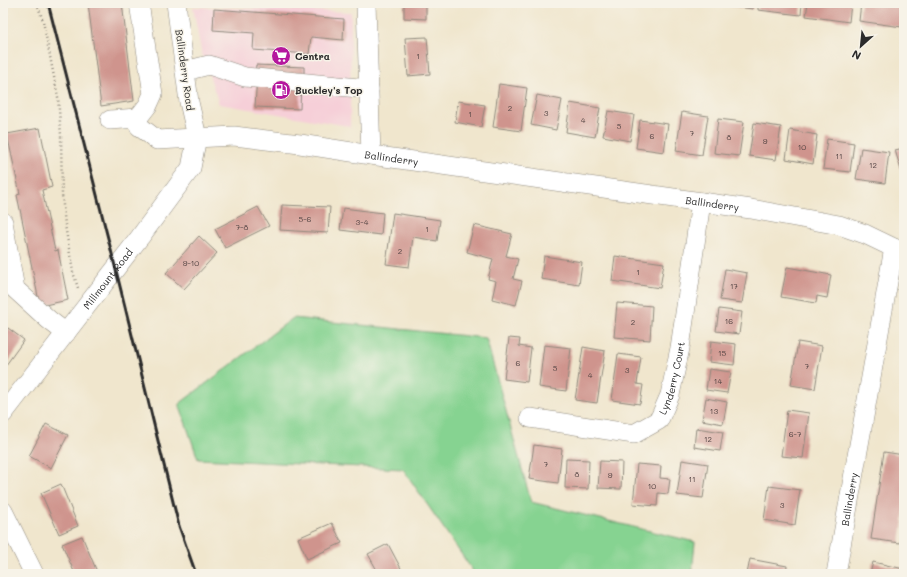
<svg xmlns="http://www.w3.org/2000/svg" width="907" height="577" font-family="Mali,sans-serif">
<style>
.built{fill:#f6cfd8}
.green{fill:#86d391;stroke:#587f5e}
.building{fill:#cf948d}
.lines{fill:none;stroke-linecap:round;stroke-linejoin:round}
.minor-casing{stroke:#8e887c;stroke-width:20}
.path{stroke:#8e887c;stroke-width:2.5;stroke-dasharray:1 3;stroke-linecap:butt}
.minor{stroke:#fff;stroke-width:19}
.rail{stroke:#2b2b2b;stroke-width:3}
.labels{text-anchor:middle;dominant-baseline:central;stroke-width:3;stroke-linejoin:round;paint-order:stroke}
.number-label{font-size:8px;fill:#544544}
.poi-label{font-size:10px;font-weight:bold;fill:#2b2b2b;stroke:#f7f3e8;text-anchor:start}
.street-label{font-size:10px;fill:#2b2b2b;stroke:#f7f3e8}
</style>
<rect width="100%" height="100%" fill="#f7f3e8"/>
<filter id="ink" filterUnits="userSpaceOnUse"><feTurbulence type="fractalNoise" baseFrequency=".025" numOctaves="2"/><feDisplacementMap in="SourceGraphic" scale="8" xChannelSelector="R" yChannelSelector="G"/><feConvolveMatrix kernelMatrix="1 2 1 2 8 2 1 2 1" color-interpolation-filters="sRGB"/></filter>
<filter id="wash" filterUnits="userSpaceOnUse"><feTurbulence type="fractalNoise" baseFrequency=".012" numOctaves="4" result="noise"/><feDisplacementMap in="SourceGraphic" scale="16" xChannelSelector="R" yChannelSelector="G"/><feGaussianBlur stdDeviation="0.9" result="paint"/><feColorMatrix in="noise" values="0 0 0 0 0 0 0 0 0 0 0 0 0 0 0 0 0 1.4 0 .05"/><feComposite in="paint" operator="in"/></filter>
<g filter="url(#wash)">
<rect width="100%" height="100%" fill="#f0e6cd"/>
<path class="built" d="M 193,7 L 351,12 L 350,129 L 349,126 L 219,104 L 201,51 Z"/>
<path class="green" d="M 293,318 L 486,338 L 531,502 L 695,542 L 692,574 L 475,574 L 403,469 L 198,459 L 179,404 Z"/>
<g id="blocks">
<path class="building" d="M 88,3 L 122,3 L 134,101 L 101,106 Z
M 404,3 L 426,3 L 426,19 L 404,18 Z
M 712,3 L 754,3 L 753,9 L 712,4 Z
M 758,3 L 802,3 L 801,15 L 758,10 Z
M 808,3 L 851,3 L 849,22 L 806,16 Z
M 861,3 L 904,3 L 902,27 L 859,21 Z
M 214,9 L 344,19 L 343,40 L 311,37 L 309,54 L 253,50 L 254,33 L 213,30 Z
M 427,37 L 430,74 L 408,76 L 405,38 Z
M 256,65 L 304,67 L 304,80 L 301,80 L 300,109 L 255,107 L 257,75 L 255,75 Z
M 499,84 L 527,88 L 521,131 L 493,127 Z
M 537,95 L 562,100 L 556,130 L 531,125 Z
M 458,101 L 485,105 L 481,127 L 455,122 Z
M 570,103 L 600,108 L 595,137 L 566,132 Z
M 608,111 L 634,115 L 630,141 L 603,136 Z
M 682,112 L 708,116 L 702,155 L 676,151 Z
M 718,119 L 744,122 L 739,156 L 714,153 Z
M 640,120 L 668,124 L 664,152 L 636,148 Z
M 754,123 L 781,127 L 776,160 L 749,156 Z
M 40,128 L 52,187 L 42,190 L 55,251 L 58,250 L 68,300 L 40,306 L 17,195 L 20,194 L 7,134 Z
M 790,130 L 817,135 L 813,164 L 786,159 Z
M 827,139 L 854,143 L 850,172 L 823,169 Z
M 861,148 L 889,152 L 885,183 L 856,179 Z
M 904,148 L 904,180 L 895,150 Z
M 282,205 L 330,207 L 328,233 L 280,230 Z
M 258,207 L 269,226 L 225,248 L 215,229 Z
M 343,208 L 383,213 L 381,235 L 340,230 Z
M 393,213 L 440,220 L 437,241 L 413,237 L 409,267 L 386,264 Z
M 474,225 L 512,234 L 506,256 L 518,259 L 513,279 L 522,281 L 516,305 L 492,299 L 496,281 L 488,279 L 493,259 L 467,252 Z
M 199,236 L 217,253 L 184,289 L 166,273 Z
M 544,256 L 582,262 L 579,285 L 541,279 Z
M 615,256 L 664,263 L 660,288 L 612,281 Z
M 787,267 L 831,275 L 827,298 L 817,296 L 816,303 L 781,297 Z
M 725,269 L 747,273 L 742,303 L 720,300 Z
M 617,303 L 652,306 L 650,340 L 614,337 Z
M 719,309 L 742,312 L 739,334 L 716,331 Z
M 8,328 L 24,340 L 3,369 L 3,334 Z
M 509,338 L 520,339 L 519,346 L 531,348 L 527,382 L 504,379 Z
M 711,341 L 736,344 L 734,365 L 709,362 Z
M 798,342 L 822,346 L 815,389 L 791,385 Z
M 544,345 L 571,348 L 566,391 L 539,387 Z
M 583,347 L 605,351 L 597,403 L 575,400 Z
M 618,354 L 641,357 L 637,384 L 643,385 L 640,404 L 612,400 Z
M 709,369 L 731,372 L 727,393 L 706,390 Z
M 706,398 L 727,402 L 723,424 L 702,420 Z
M 787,410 L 809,413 L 803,458 L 781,456 Z
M 46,424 L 68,435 L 51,468 L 29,456 Z
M 696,428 L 723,432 L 720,451 L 694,447 Z
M 534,445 L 562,449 L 558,483 L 529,479 Z
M 884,452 L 904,455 L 904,513 L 900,543 L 871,539 Z
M 566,459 L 589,460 L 588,489 L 565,488 Z
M 682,460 L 708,464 L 703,498 L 677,495 Z
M 600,461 L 622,462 L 621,489 L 598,488 Z
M 637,464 L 661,466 L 660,478 L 670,479 L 668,494 L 658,493 L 657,506 L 633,504 Z
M 61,484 L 78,526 L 59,534 L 41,493 Z
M 769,486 L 800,490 L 795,525 L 764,520 Z
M 332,523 L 342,543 L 307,559 L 298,538 Z
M 82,536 L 98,574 L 75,574 L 62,544 Z
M 388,544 L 397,561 L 404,574 L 379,574 L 368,554 Z
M 750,559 L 787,566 L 786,574 L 747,574 Z
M 873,562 L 904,569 L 904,574 L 870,574 Z"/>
</g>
</g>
<g filter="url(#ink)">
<use href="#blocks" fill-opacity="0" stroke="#8e887c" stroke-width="1"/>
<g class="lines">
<g class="minor-casing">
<g id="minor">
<path d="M 366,3 L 371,155"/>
<path d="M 185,71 L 209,65 L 245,77 L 369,89"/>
<path d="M 138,118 L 148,105 L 153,94 L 139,3"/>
<path id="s1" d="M 110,120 L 138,118 L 139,126 L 157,140 L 234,136 L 300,144 L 371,155 L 751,209 L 839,225 L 865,234 L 894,248"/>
<path d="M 3,222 L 15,289 L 49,320 L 66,333"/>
<path id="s2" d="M 3,414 L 140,237 L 191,168 L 197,137 L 189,102 L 176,3"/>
<path id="s3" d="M 530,418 L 634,434 L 659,420 L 670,395 L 680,348 L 701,202"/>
<path d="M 3,511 L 34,574"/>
<path id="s4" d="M 836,574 L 894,248"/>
</g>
</g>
<path class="path" d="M 37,3 L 43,21 L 58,97 L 61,135 L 62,195 L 65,225 L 73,272 L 78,288
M 904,58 L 904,62"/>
<use href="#minor" class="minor"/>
<path class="rail" d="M 48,3 L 111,250 L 179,526 L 196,574"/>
</g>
</g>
<defs>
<g id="supermarket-disc" transform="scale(1)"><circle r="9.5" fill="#b5179e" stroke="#f7f3e8"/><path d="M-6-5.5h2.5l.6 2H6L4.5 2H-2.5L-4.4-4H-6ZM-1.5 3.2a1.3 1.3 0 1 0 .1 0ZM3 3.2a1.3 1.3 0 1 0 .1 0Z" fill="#fff"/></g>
<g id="fuel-disc" transform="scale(1)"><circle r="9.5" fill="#b5179e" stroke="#f7f3e8"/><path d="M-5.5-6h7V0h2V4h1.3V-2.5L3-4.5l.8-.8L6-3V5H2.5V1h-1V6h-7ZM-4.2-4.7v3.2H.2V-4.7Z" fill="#fff"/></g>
</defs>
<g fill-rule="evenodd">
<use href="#supermarket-disc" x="281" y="56"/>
<use href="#fuel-disc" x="281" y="90"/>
</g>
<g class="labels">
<g class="number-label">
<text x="418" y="56">1</text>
<text x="510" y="108">2</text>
<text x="546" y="113">3</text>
<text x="470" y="114">1</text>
<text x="583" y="120">4</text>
<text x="619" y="126">5</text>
<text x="692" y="133">7</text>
<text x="652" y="136">6</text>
<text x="729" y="137">8</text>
<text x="765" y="141">9</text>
<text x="802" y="147">10</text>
<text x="839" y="156">11</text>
<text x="873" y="165">12</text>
<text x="305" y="219">5-6</text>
<text x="362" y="222">3-4</text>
<text x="242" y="227">7-8</text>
<text x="427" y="229">1</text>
<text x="400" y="251">2</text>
<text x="191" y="263">9-10</text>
<text x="638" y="272">1</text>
<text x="734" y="286">17</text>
<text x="729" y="321">16</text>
<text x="633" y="322">2</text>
<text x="722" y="353">15</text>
<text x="518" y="363">6</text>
<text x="807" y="366">7</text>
<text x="555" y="368">5</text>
<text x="627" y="370">3</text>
<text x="590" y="375">4</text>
<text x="718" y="381">14</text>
<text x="714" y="411">13</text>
<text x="795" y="434">6-7</text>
<text x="708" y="439">12</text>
<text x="546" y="464">7</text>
<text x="577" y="474">8</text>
<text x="610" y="475">9</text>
<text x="692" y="479">11</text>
<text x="652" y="486">10</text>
<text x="782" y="505">3</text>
</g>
<g class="poi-label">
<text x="295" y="56">Centra</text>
<text x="295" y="90">Buckley's Top</text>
</g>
<g class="street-label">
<text transform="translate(185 70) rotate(82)">Ballinderry Road</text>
<text stroke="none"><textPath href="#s1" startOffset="295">Ballinderry</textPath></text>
<text stroke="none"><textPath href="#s1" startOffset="619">Ballinderry</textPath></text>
<text stroke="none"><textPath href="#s2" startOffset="171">Millmount Road</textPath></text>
<text stroke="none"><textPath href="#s3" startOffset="178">Lynderry Court</textPath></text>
<text stroke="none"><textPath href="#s4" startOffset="76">Ballinderry</textPath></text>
</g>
</g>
<rect width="907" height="577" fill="none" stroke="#f7f3e8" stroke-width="16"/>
<g transform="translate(861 46) rotate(207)" stroke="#f7f3e8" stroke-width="3" paint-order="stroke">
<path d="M0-3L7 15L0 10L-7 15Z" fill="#2b2b2b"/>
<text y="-6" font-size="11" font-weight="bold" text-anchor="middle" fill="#2b2b2b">N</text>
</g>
</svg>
